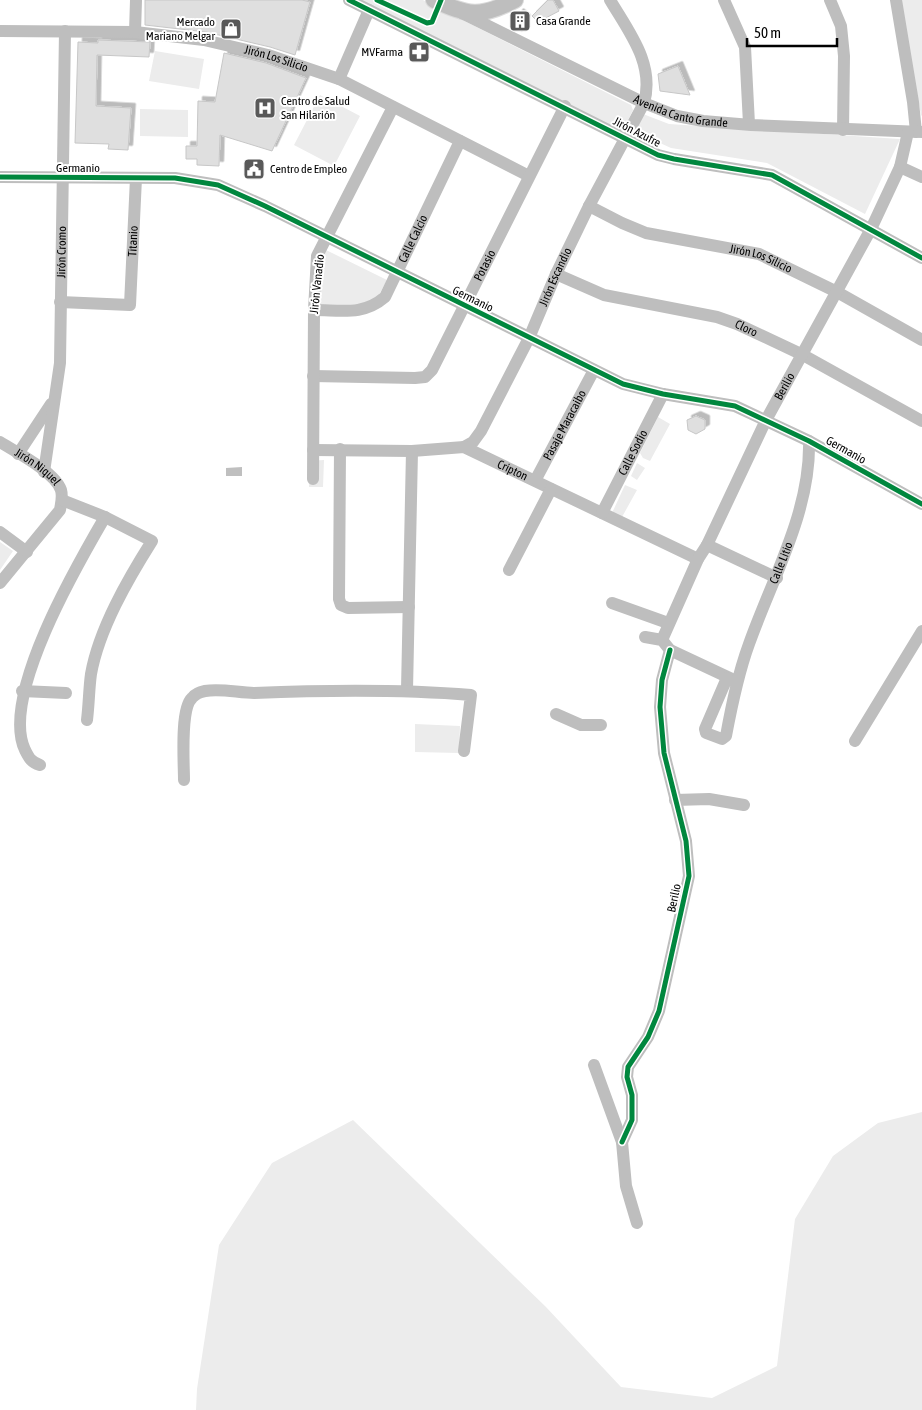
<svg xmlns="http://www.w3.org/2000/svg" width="922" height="1410" font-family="'Asap Condensed',sans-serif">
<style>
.green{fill:#ececec}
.water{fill:#bfbfbf}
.building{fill:#dfdfdf;stroke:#c7c7c7;filter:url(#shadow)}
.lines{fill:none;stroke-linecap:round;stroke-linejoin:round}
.major-casing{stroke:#dbdbdb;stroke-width:18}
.minor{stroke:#bebebe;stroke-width:12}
.major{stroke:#bebebe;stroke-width:16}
.cycleway-casing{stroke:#fff;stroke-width:8}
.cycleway{stroke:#00873e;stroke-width:5}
.labels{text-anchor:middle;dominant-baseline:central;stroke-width:4;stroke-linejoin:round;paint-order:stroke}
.poi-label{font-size:12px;fill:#000;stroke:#fff;text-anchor:start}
.street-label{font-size:12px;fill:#000;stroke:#fff}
</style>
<defs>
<filter id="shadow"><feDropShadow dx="4.5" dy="-4.5" stdDeviation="0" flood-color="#0004"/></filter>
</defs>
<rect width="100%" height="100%" fill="#fff"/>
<path class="green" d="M 361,0 L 423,0 L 631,105 L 633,110 L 623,130 L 618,132 Z
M 900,0 L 922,0 L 922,116 L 921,115 Z
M 155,51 L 204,59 L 199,89 L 149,81 Z
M 320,95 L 360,116 L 334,166 L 294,145 Z
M 140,109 L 188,110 L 188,137 L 140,136 Z
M 643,114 L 669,124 L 900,139 L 865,214 L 767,163 L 671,148 L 636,132 Z
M 326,250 L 387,280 L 376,300 L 368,305 L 311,308 L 317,256 Z
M 658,417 L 670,424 L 650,461 L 643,458 L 640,453 Z
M 324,460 L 323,487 L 309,487 L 309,461 Z
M 637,463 L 645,468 L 637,480 L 631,476 Z
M 625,485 L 637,490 L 622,517 L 612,513 Z
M 0,542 L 13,551 L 0,570 Z
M 415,724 L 460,726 L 459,753 L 415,752 Z
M 922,1112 L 922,1410 L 196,1410 L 197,1389 L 219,1245 L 272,1163 L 353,1120 L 545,1306 L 621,1387 L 712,1398 L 777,1366 L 795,1219 L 833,1156 L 878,1123 Z"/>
<path class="water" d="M 242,467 L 242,476 L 226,476 L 226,468 Z"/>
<path class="building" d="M 145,0 L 302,0 L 310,2 L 295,55 L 270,47 L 206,32 L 145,25 Z
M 548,0 L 553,0 L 559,11 L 538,22 L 532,16 Z
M 519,13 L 526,19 L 522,32 L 512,23 Z
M 98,40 L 150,42 L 149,57 L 97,55 L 96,106 L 131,108 L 128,150 L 108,149 L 109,144 L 75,143 L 78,42 L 98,43 Z
M 224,53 L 266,63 L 306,78 L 272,151 L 220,135 L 219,166 L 197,165 L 197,159 L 186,159 L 186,146 L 197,146 L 198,101 L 215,102 Z
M 678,66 L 690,95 L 660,91 L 658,74 Z
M 696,416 L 705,420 L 705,429 L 696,434 L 688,430 L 687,420 Z"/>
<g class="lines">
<g class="major-casing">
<path id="major" d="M 434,0 C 469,16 480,18 515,0"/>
</g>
<g class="minor">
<path d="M 349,0 L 658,155 L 674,159 L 772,175 L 922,258"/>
<path d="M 724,0 L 745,47 L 749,124"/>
<path d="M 830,0 L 841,26 L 844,56 L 843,130"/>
<path d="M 896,0 L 913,102 L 916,132"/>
<path id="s1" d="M 462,13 L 644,103 L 677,116 L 703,121 L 751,125 L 922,132"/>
<path id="s2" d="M 0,31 L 135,32 L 204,40 L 268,55 L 339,79 L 529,176"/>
<path d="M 135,32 L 136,0"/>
<path d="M 339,79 L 369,10"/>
<path d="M 900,167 L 922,177"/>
<path d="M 0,177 L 175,178 L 218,185 L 265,206 L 623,384 L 663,394 L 735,406 L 809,441 L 922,504"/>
<path id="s3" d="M 589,206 L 622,223 L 646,233 L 759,254 L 837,292 L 922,340"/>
<path id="s4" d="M 556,274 L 604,295 L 717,317 L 737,324 L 803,355 L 922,421"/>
<path id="s5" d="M 60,302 L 130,305 L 136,178"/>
<path id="s6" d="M 314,310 C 341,310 363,316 385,297 L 460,141"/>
<path id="s7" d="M 313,376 L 415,378 L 425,377 L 432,370 L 565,106"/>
<path id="s8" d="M 0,442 C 16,452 55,472 61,490 C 63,497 61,503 60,510 L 0,583"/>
<path id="s9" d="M 464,447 L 473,442 L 481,431 L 529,338 L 556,274 L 589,206 L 644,103 C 655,64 629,32 610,0"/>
<path d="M 340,449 L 339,599 L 341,605 L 348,608 L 409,607"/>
<path id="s10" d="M 313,450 L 412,451 L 464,447 L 698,559"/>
<path d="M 18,454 L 51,404"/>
<path id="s11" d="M 44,472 L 60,363 L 65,31"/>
<path d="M 313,479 L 314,310 L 317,256 L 393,107"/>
<path id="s12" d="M 536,479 L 594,370"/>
<path d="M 62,500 L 105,517 L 152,541 C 128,579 99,629 91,674 C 89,688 89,704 87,720"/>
<path id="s13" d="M 602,513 L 663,394"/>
<path d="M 0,532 L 27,552"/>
<path d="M 707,545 L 777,578"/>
<path d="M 509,570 L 551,489"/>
<path d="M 612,603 L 668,623"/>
<path d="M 645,637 L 662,640 L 670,650 L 734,680"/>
<path id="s14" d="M 662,640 L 698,559 L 707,545 L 766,420 L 871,229 L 900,167 L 908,132"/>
<path id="s15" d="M 727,678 L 705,729 L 706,733 L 722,739 L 726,736 C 732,704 738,674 749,644 C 772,579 811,511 809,441"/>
<path d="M 407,690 L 412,451"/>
<path d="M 22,691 L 66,693"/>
<path d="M 556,714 L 581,725 L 601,725"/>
<path d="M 855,741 L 922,631"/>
<path d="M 40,765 C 31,762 29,758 25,750 C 0,697 77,565 105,517"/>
<path d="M 184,780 C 184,763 180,709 192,698 C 195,694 200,692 205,691 C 221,688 239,693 254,693 C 327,690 399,689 471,695 L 464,751"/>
<path d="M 675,800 L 709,799 L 744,805"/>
<path d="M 594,1065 L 622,1142 L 626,1186 L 637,1223"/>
<path d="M 622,1142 L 632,1120 L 632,1095 L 627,1077 L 628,1067 L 648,1037 L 659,1011 L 689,876 L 686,841 L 664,753 L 660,707 L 662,680 L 670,650"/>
</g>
<use href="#major" class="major"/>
<g class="cycleway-casing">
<path id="cycleway" d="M 349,0 L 658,155 L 674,159 L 772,175 L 922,258
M 377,0 L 427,23 L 432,22 L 441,0
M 0,177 L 175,178 L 218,185 L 265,206 L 623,384 L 663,394 L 735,406 L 809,441 L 922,504
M 622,1142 L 632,1120 L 632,1095 L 627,1077 L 628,1067 L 648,1037 L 659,1011 L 689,876 L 686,841 L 664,753 L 660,707 L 662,680 L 670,650"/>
</g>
<use href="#cycleway" class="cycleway"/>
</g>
<defs>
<g id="building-square" transform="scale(1.125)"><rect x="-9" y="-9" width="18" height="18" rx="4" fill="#595959" stroke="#fff"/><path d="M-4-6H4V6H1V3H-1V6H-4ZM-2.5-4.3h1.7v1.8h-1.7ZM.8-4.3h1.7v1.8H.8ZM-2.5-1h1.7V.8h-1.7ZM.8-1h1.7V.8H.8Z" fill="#fff"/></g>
<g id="shop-square" transform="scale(1.125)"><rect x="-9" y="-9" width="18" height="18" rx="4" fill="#595959" stroke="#fff"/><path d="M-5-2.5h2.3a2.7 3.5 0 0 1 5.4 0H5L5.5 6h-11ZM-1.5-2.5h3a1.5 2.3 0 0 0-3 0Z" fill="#fff"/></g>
<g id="pharmacy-square" transform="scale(1.125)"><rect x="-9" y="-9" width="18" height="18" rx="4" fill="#595959" stroke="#fff"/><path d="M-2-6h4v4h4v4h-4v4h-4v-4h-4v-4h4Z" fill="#fff"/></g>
<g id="hospital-square" transform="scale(1.125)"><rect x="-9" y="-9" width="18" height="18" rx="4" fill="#595959" stroke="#fff"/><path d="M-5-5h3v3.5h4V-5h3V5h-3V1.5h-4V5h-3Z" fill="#fff"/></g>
<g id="civic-square" transform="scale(1.125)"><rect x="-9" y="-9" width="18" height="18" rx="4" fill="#595959" stroke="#fff"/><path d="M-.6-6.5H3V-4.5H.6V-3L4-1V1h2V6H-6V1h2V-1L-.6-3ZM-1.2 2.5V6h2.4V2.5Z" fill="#fff"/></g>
</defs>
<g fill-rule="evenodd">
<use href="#building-square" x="520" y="21"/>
<use href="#shop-square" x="231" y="29"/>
<use href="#pharmacy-square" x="419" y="52"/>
<use href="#hospital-square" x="265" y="108"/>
<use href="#civic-square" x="254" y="169"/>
</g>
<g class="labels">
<g class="poi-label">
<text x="536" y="21">Casa Grande</text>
<text x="215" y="22" text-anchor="end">Mercado<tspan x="215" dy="14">Mariano Melgar</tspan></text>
<text x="403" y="52" text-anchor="end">MVFarma</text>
<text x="281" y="101">Centro de Salud<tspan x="281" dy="14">San Hilarión</tspan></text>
<text x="270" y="169">Centro de Empleo</text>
</g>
<g class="street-label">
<text stroke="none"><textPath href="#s2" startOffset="279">Jirón Los Silicio</textPath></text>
<text stroke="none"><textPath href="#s1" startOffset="241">Avenida Canto Grande</textPath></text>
<text transform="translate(637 132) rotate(27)">Jirón Azufre</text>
<text x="78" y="168">Germanio</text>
<text stroke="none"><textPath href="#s6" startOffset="139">Calle Calcio</textPath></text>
<text stroke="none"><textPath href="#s5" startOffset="134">Titanio</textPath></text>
<text stroke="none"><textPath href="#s11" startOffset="221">Jirón Cromo</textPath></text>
<text stroke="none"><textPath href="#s3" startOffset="181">Jirón Los Silicio</textPath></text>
<text stroke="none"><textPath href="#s7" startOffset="239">Potasio</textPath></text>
<text stroke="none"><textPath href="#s9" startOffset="195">Jirón Escandio</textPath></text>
<text transform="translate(317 284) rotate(-84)">Jirón Vanadio</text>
<text transform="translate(473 299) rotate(26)">Germanio</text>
<text stroke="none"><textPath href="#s4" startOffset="199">Cloro</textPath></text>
<text stroke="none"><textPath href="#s14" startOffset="282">Berilio</textPath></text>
<text stroke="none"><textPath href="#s12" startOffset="61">Pasaje Maracaibo</textPath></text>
<text transform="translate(846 450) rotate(29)">Germanio</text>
<text stroke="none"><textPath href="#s13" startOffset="68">Calle Sodio</textPath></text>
<text stroke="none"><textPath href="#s8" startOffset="45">Jirón Niquel</textPath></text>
<text stroke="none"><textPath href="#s10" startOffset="205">Cripton</textPath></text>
<text stroke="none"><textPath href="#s15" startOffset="264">Calle Litio</textPath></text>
<text transform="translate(674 898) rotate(-78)">Berilio</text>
</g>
</g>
<path d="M747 38v8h90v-8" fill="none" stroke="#000000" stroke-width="2.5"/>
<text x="754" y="38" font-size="15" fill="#000000" stroke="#ffffff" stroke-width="4" paint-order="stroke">50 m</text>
</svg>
